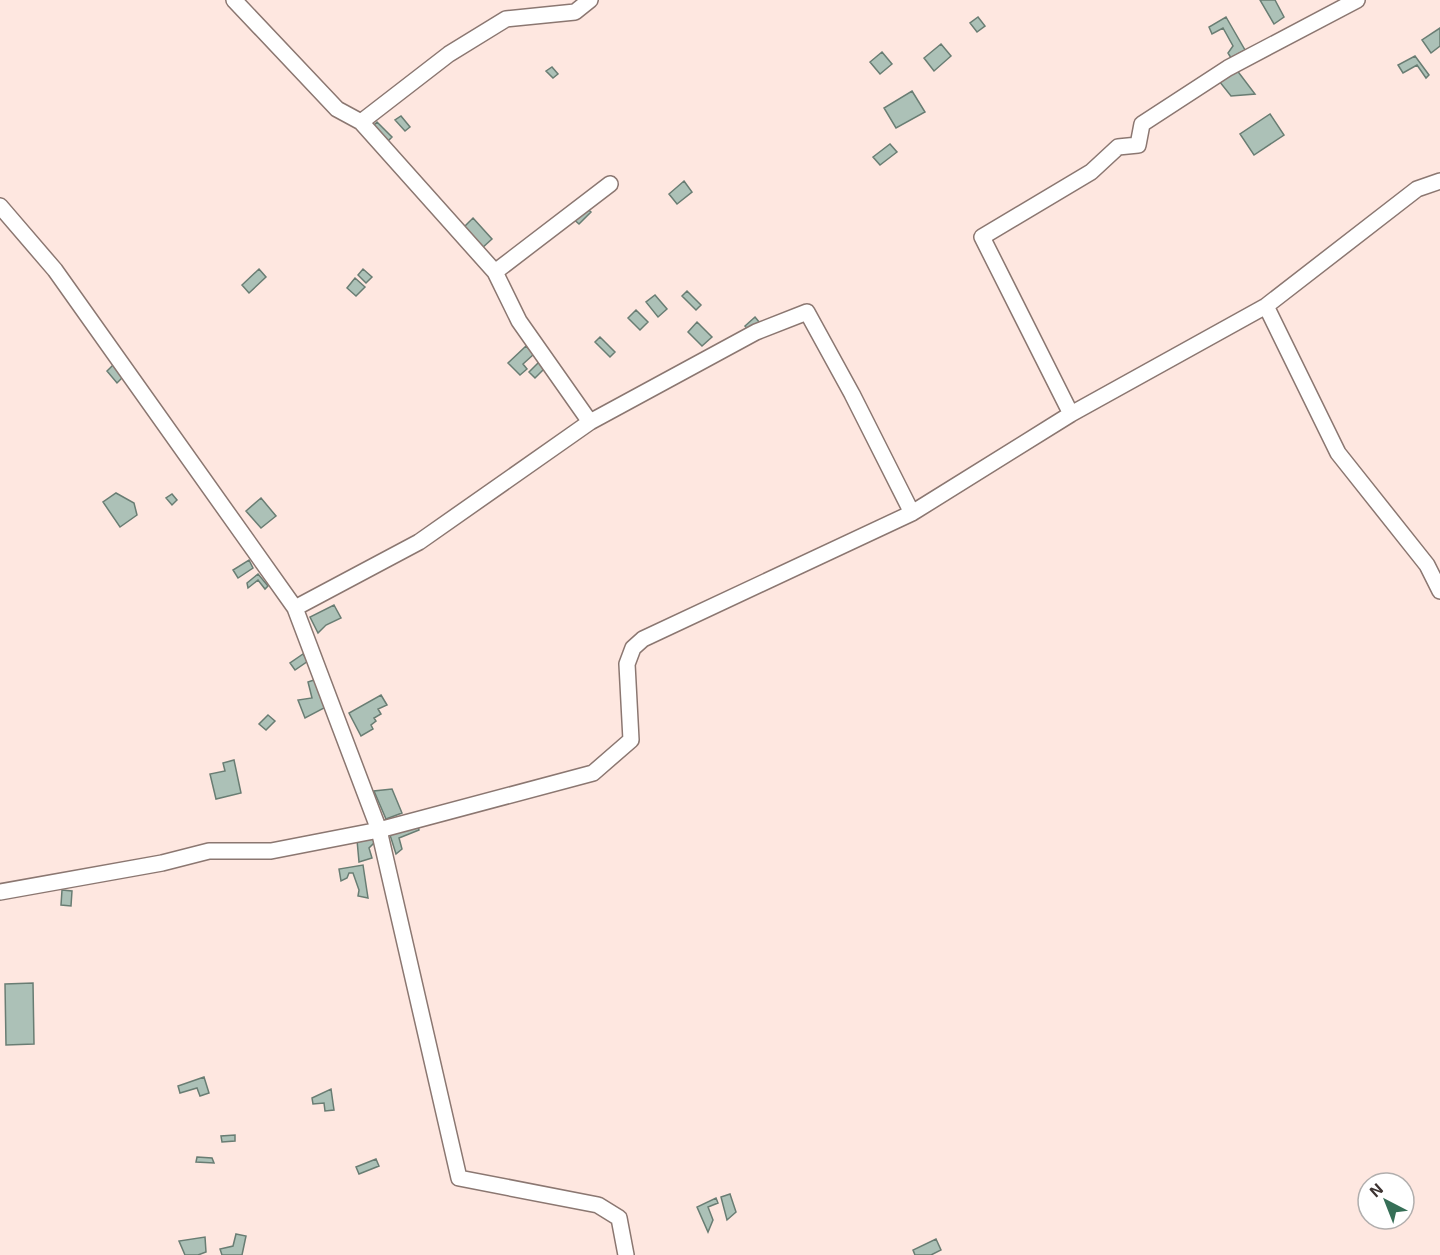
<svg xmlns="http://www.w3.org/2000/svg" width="1440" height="1255" font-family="'Exo 2',sans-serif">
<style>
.building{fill:#acc1b7;stroke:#697d73;stroke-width:1.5}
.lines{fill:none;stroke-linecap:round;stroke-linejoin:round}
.street-casing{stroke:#8b7771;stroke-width:18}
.street{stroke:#fff;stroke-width:15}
</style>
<rect width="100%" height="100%" fill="#fee7e0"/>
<path class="building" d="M 1260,0 L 1275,0 L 1284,17 L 1274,24 Z
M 978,17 L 985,26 L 977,32 L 970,23 Z
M 1226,17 L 1245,50 L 1231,58 L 1228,53 L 1233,46 L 1223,28 L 1212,34 L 1209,27 Z
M 1440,28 L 1440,46 L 1431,53 L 1422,40 Z
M 941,44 L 951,56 L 934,71 L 924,58 Z
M 882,52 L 892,64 L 880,74 L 870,62 Z
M 1415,56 L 1429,75 L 1426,78 L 1417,65 L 1403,73 L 1398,65 Z
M 552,67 L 558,74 L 553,78 L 546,71 Z
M 1236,69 L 1255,94 L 1231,96 L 1219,81 Z
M 912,91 L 925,112 L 896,128 L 884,108 Z
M 1270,114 L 1284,135 L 1254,155 L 1240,134 Z
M 401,116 L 410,127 L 405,131 L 395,120 Z
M 377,122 L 392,137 L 384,145 L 369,130 Z
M 890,144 L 897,152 L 880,165 L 873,157 Z
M 684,181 L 692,192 L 677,204 L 669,194 Z
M 582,204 L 591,212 L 579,224 L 570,216 Z
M 473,218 L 492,239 L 481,249 L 462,229 Z
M 259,269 L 266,277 L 249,293 L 242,285 Z
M 363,269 L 372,277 L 366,283 L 358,275 Z
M 355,278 L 365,287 L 356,296 L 347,288 Z
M 687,291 L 701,305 L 696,310 L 682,296 Z
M 655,295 L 667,309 L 658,317 L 646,302 Z
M 636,310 L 648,322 L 640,330 L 628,318 Z
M 755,317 L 764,328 L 754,336 L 745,326 Z
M 697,322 L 712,337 L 702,346 L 688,332 Z
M 600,337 L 615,352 L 610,357 L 595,342 Z
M 526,346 L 534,354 L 523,364 L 527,369 L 520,375 L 508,363 Z
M 540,361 L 546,367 L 535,378 L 529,372 Z
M 114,364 L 124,376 L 117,383 L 107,371 Z
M 116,493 L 134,503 L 137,515 L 120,527 L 103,502 Z
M 172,494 L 177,500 L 172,505 L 166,498 Z
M 261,498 L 276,516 L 261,528 L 246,511 Z
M 249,560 L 253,568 L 238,578 L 233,570 Z
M 258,574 L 268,586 L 265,589 L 258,580 L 248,588 L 247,583 Z
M 334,605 L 341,618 L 326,625 L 318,633 L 310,617 Z
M 303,654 L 308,661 L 295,670 L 290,663 Z
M 317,679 L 326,707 L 305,718 L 298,700 L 312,698 L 308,682 Z
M 381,695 L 387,705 L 378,709 L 381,714 L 374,718 L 376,721 L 371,725 L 373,729 L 361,736 L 349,713 Z
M 268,715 L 275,721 L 266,730 L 259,724 Z
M 234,760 L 241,793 L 216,799 L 210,774 L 225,771 L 223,763 Z
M 392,789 L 402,813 L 386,819 L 374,791 Z
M 418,825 L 419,830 L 399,838 L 402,849 L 396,854 L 390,835 Z
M 372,835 L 375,842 L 369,848 L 372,858 L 359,862 L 357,840 Z
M 363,865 L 368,898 L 358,896 L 359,890 L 353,873 L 349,873 L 347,878 L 341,881 L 339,869 Z
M 62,890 L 72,891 L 71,906 L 61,905 Z
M 33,983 L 34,1044 L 6,1045 L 5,984 Z
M 204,1077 L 209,1093 L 200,1096 L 197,1088 L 180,1093 L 178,1086 Z
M 331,1089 L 334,1110 L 325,1111 L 324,1103 L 313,1104 L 312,1098 Z
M 235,1135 L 235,1141 L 222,1142 L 221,1136 Z
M 197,1157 L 212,1158 L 214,1163 L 196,1162 Z
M 376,1159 L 379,1166 L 359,1174 L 356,1167 Z
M 730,1194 L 736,1212 L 727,1220 L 721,1197 Z
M 716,1198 L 718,1203 L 708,1207 L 713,1220 L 708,1232 L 697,1207 Z
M 236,1234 L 246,1236 L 242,1255 L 222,1255 L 220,1249 L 233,1246 Z
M 205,1237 L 206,1252 L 198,1255 L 185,1255 L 179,1241 Z
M 936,1239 L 941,1250 L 931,1255 L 915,1255 L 913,1250 Z"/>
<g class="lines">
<g class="street-casing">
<path id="street" d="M 234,0 L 337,109 L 361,122 L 495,272 L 519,321 L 590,422 L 756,332 L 807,312 L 852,394 L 912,513 L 1071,414 L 1266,306 L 1417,189 L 1440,181
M 361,122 L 449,54 L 506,19 L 575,12 L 590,0
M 0,206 L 55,270 L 295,608 L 379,830 L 459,1178 L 598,1205 L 619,1218 L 626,1255
M 495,272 L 610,184
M 1266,306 L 1338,453 L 1427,565 L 1440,591
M 1071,414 L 982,237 L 1091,172 L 1118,147 L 1138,145 L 1142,124 L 1228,68 L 1357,0
M 295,608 L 419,542 L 590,422
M 0,892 L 162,863 L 209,851 L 271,851 L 379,830 L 593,773 L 631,740 L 627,664 L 633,648 L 643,639 L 912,513"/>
</g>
<use href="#street" class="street"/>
</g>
<g transform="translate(1386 1201) rotate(318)"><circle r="28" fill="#ffffff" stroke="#b1aead" stroke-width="1.5"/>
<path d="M0-4.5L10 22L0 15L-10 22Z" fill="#366f57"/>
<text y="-9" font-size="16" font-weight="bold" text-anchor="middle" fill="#3d3432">N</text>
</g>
</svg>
